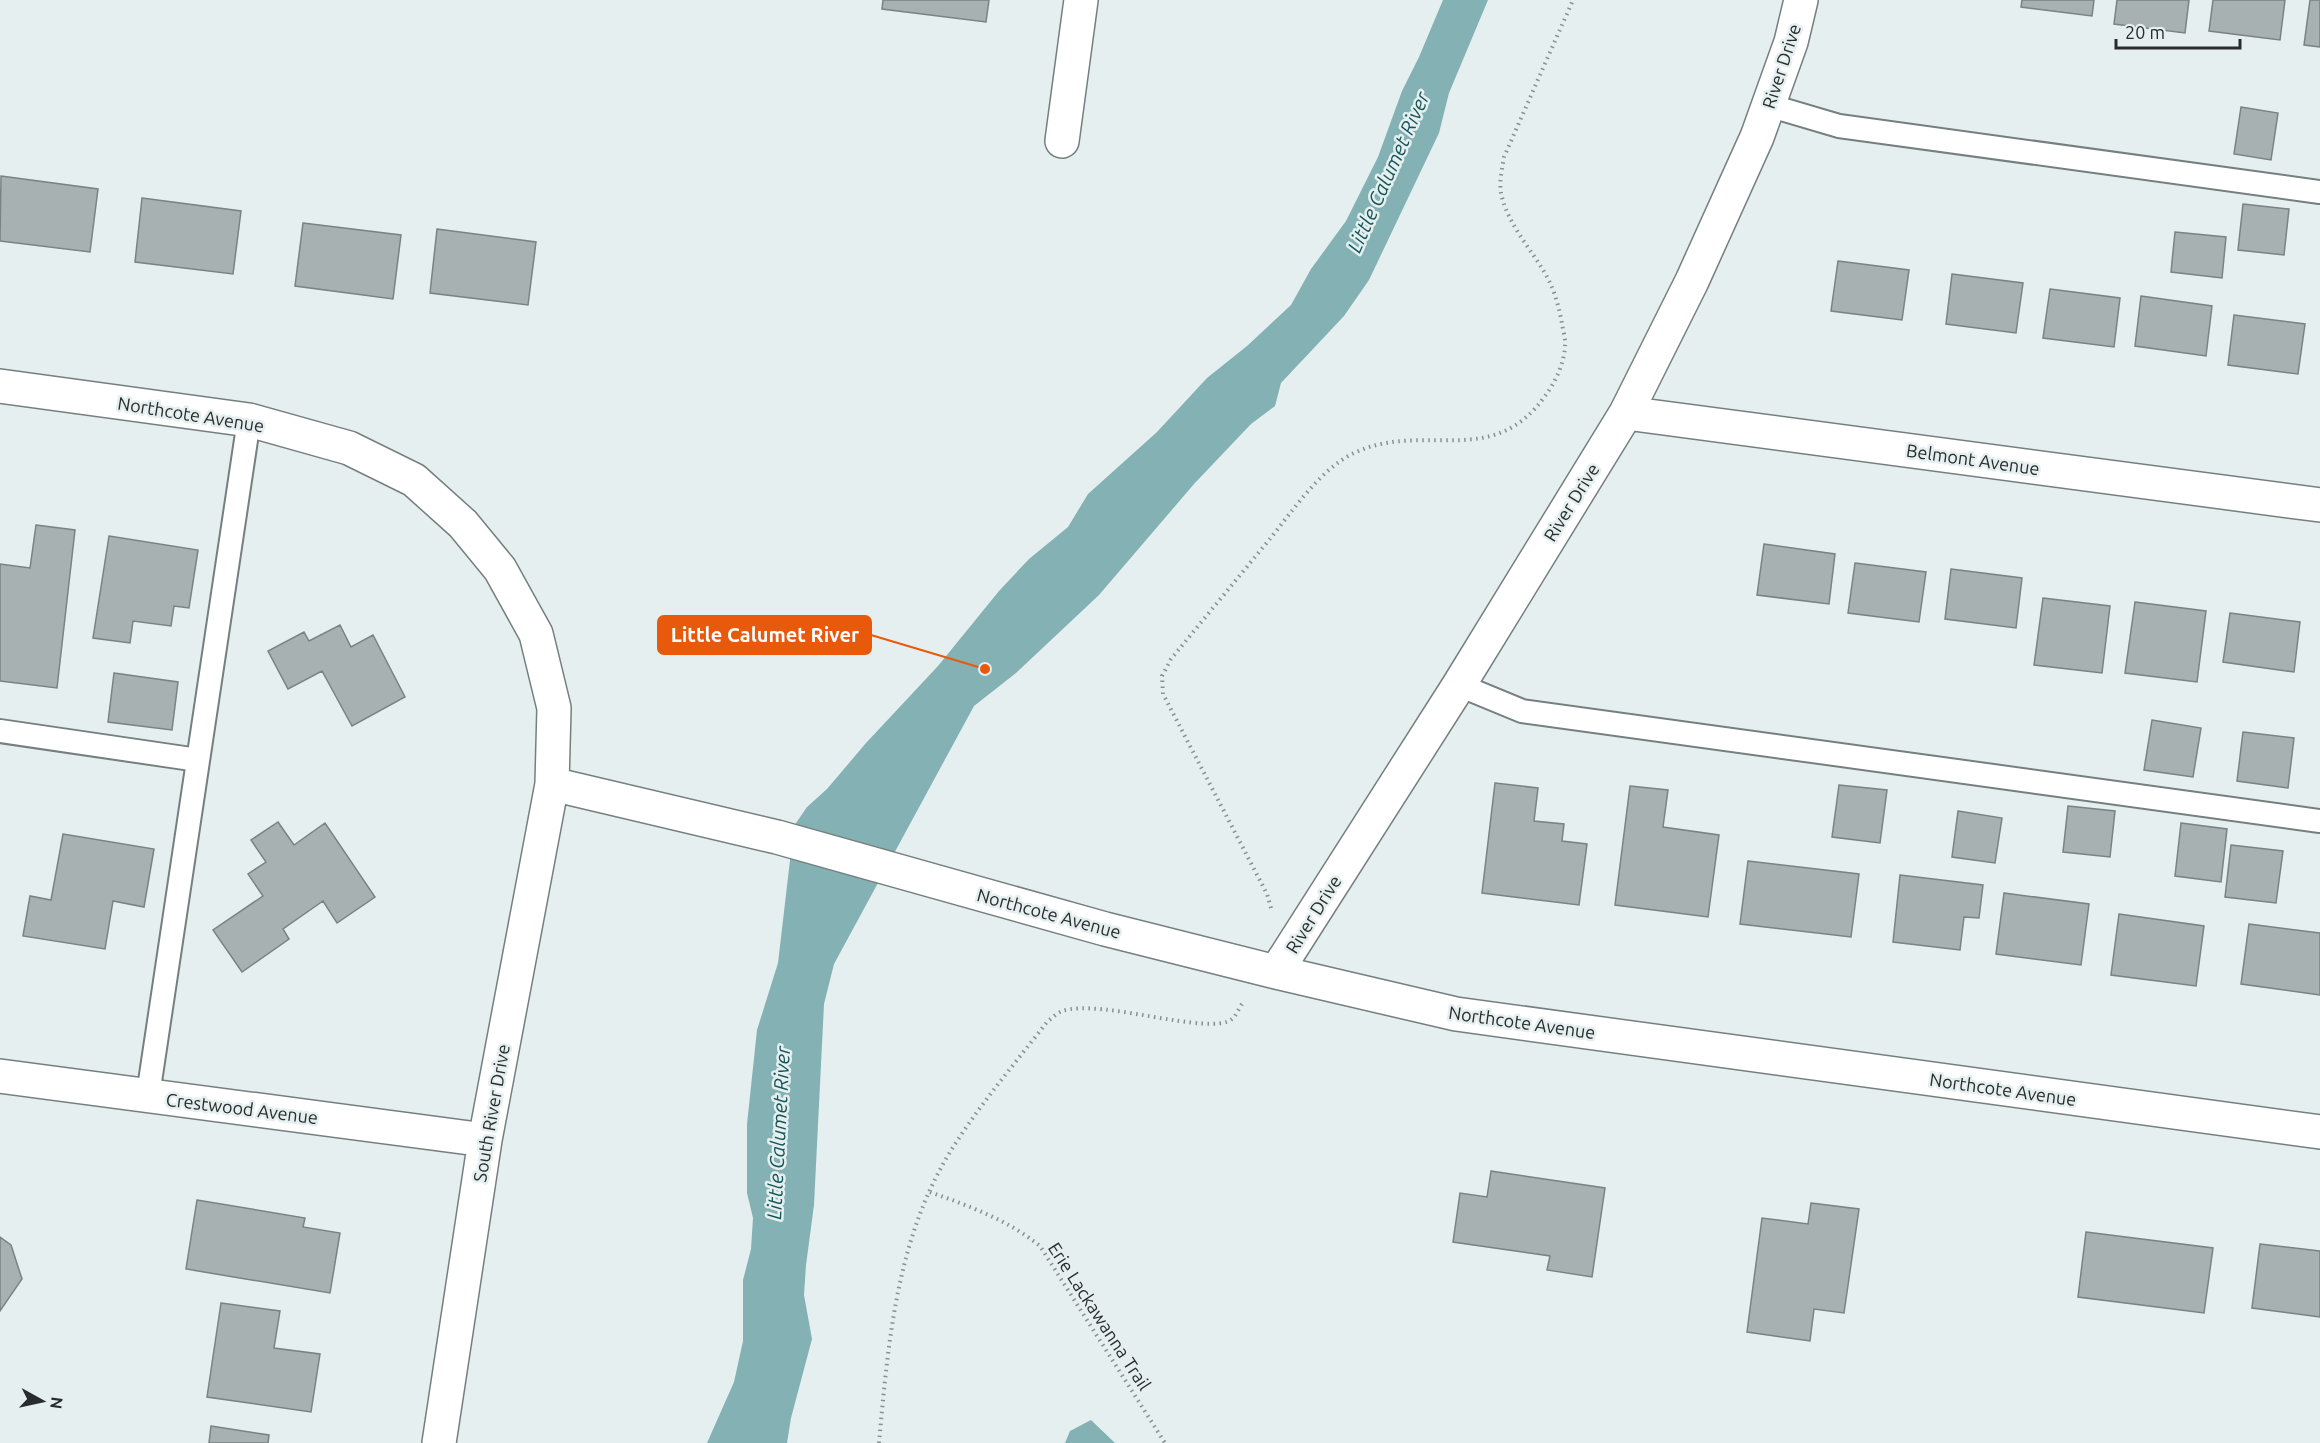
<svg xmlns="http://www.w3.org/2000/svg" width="2320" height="1443" font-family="Ubuntu,sans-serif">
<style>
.water{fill:#84b1b3}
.building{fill:#a7b1b1;stroke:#798383;stroke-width:1.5}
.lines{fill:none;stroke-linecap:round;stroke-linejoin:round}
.service-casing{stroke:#767f7f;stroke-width:26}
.minor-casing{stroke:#767f7f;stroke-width:36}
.path{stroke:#888f8f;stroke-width:4;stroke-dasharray:1.5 4.5;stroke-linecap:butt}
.service{stroke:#fff;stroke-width:22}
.minor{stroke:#fff;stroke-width:33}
.labels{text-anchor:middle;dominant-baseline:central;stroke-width:5;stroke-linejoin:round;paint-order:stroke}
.street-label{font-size:18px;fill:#282c2c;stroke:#e5efef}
.water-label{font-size:20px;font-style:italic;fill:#145557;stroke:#e5efef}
.leader{fill:none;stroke:#e8590c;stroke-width:2}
.callout-dot{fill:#e8590c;stroke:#e5efef;stroke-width:2}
.callout{fill:#e8590c;stroke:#e8590c;stroke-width:2}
.callout-label{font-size:20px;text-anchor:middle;font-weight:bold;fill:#fff}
</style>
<rect width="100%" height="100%" fill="#e5efef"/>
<path class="water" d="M 1443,0 L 1488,0 L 1449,93 L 1439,133 L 1369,280 L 1344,316 L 1281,383 L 1275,406 L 1251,424 L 1194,484 L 1099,595 L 1016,673 L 974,706 L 834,964 L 824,1004 L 814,1205 L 806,1265 L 804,1295 L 812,1339 L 791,1418 L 787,1443 L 707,1443 L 734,1382 L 743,1341 L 743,1280 L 751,1249 L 753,1218 L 747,1193 L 747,1124 L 757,1030 L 778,963 L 794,826 L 807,807 L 827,789 L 866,743 L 938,666 L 999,591 L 1029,559 L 1068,527 L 1088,494 L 1157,432 L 1207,378 L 1247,346 L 1291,305 L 1311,269 L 1346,221 L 1378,157 L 1402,91 L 1419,57 Z
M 1091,1420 L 1115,1443 L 1065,1443 L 1070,1431 Z"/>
<path class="building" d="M 883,0 L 989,0 L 986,22 L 882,9 Z
M 2022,0 L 2094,0 L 2092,16 L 2021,7 Z
M 2117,0 L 2189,0 L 2185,33 L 2114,24 Z
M 2213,0 L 2285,0 L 2280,40 L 2209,31 Z
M 2310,0 L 2320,0 L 2320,47 L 2304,45 Z
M 2241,107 L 2278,113 L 2271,160 L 2234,154 Z
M 1,176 L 98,189 L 90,252 L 0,241 Z
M 142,198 L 241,211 L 233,274 L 135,262 Z
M 2243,204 L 2289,209 L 2284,255 L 2238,250 Z
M 303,223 L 401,235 L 393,299 L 295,286 Z
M 437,229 L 536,242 L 528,305 L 430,293 Z
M 2175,232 L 2226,237 L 2222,278 L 2171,272 Z
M 1838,261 L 1909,270 L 1902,320 L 1831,311 Z
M 1952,274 L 2023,283 L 2016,333 L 1946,324 Z
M 2050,289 L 2120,298 L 2114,347 L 2043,338 Z
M 2141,296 L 2212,306 L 2206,356 L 2135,346 Z
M 2234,315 L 2305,324 L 2298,374 L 2228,365 Z
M 36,525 L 75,530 L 57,688 L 0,681 L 0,564 L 30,568 Z
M 109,536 L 198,550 L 189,608 L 174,606 L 171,626 L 133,621 L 130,643 L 93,638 Z
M 1764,544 L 1835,554 L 1829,604 L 1757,595 Z
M 1855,563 L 1926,572 L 1919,622 L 1848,613 Z
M 1951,569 L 2022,578 L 2016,628 L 1945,619 Z
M 2043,598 L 2110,606 L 2102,673 L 2034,665 Z
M 2135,602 L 2206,611 L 2197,682 L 2125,673 Z
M 2230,613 L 2300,622 L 2294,672 L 2223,662 Z
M 340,625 L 351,647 L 373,635 L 405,697 L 352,726 L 322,671 L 288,689 L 268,651 L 304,632 L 309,641 Z
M 114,673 L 178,682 L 172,730 L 108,722 Z
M 2152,720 L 2201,728 L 2193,777 L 2144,770 Z
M 2243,732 L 2294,738 L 2288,788 L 2237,781 Z
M 1495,783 L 1538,788 L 1534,821 L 1564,824 L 1562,841 L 1587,844 L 1579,905 L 1482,893 Z
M 1839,785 L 1887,790 L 1880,843 L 1832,837 Z
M 1630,786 L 1668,790 L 1663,827 L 1719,835 L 1708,917 L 1615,905 Z
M 2068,806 L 2115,811 L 2110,857 L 2063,852 Z
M 1958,811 L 2002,818 L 1995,863 L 1952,857 Z
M 278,822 L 294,845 L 325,823 L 375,897 L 337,923 L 323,901 L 283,929 L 289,939 L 242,972 L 213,930 L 263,896 L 248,874 L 266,862 L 251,840 Z
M 2181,823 L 2227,829 L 2221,882 L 2175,876 Z
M 63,834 L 154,849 L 144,907 L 113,901 L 105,949 L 23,936 L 30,896 L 51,900 Z
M 2231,845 L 2283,851 L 2276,903 L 2225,897 Z
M 1748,861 L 1859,874 L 1851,937 L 1740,924 Z
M 1900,875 L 1983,885 L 1979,918 L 1964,917 L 1960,950 L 1893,942 Z
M 2004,893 L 2089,904 L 2081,965 L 1996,954 Z
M 2119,914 L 2204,926 L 2196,986 L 2111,975 Z
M 2249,924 L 2320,933 L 2320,995 L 2241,984 Z
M 1491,1171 L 1605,1188 L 1592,1277 L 1547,1270 L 1550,1256 L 1453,1242 L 1460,1193 L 1487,1197 Z
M 197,1200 L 305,1218 L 303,1227 L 340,1233 L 330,1293 L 186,1269 Z
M 1811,1203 L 1859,1209 L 1844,1313 L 1814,1309 L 1810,1341 L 1747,1332 L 1762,1218 L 1808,1224 Z
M 2086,1232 L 2213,1248 L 2204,1313 L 2078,1297 Z
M 0,1237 L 11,1245 L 22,1279 L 0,1311 Z
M 2260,1244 L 2320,1251 L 2320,1317 L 2252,1308 Z
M 221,1303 L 280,1311 L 274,1348 L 320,1354 L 311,1412 L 207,1397 Z
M 211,1426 L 269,1435 L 268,1443 L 209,1443 Z"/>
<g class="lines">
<g class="service-casing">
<path id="service" d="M 1768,105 L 1839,126 L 2320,192
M 1459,685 L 1522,711 L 2320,821
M 0,731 L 198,760
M 148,1095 L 249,420"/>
</g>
<g class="minor-casing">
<path id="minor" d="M 1062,141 L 1081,0
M 0,386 L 249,420 L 349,448 L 414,480 L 463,524 L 500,569 L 536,634 L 554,708 L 552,784 L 777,837 L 1105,929 L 1276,972 L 1456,1014 L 2320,1132
M 1626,413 L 2320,505
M 1276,972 L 1459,685 L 1626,413 L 1692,281 L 1757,137 L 1791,42 L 1801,0
M 0,1076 L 485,1140
M 439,1443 L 485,1140 L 552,784"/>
</g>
<path class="path" d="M 1271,908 L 1267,894 L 1163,694 L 1162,676 L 1171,659 C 1203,620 1236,580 1269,540 C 1292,512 1320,469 1354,453 C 1424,420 1492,471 1545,396 C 1555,383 1564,364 1565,346 C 1566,339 1563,331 1562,324 C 1560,312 1556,296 1551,285 C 1537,254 1508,228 1501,193 C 1499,182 1502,169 1504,157 L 1573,0
M 930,1192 C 969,1206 1008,1220 1040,1246 L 1165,1443
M 879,1443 C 888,1345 896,1244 947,1157 C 976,1109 1013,1066 1047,1022 C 1052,1018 1057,1013 1062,1011 C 1102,998 1210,1037 1232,1019 C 1236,1016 1239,1008 1242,1004"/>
<use href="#service" class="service"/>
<use href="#minor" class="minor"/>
</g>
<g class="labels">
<g class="street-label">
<text transform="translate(1781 66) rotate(-72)">River Drive</text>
<text transform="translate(191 414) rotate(9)">Northcote Avenue</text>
<text transform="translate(1973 459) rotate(8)">Belmont Avenue</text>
<text transform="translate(1571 502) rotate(-58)">River Drive</text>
<text transform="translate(1049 913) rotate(15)">Northcote Avenue</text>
<text transform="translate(1313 914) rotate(-58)">River Drive</text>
<text transform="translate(1522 1022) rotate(8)">Northcote Avenue</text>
<text transform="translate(2003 1089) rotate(8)">Northcote Avenue</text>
<text transform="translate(242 1108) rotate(7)">Crestwood Avenue</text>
<text transform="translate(491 1113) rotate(-80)">South River Drive</text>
<text transform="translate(1100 1316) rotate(57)">Erie Lackawanna Trail</text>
</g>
<g class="water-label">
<text transform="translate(1388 172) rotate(-66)">Little Calumet River</text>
<text transform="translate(778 1133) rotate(-87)">Little Calumet River</text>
</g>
</g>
<path class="leader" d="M985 669L871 635"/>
<circle class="callout-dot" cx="985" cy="669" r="6"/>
<rect class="callout" x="658" y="616" width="213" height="38" rx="6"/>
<g class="callout-label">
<text x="765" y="642">Little Calumet River</text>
</g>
<g transform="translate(42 1401) rotate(98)" stroke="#e5efef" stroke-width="4.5" paint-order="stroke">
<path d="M0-4.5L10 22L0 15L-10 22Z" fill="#282c2c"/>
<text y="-9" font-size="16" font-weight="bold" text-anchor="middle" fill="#282c2c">N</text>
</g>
<path d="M2116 39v9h124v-9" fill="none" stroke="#282c2c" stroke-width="3"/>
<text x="2125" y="39" font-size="18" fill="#282c2c" stroke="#e5efef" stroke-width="4.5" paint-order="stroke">20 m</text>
</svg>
